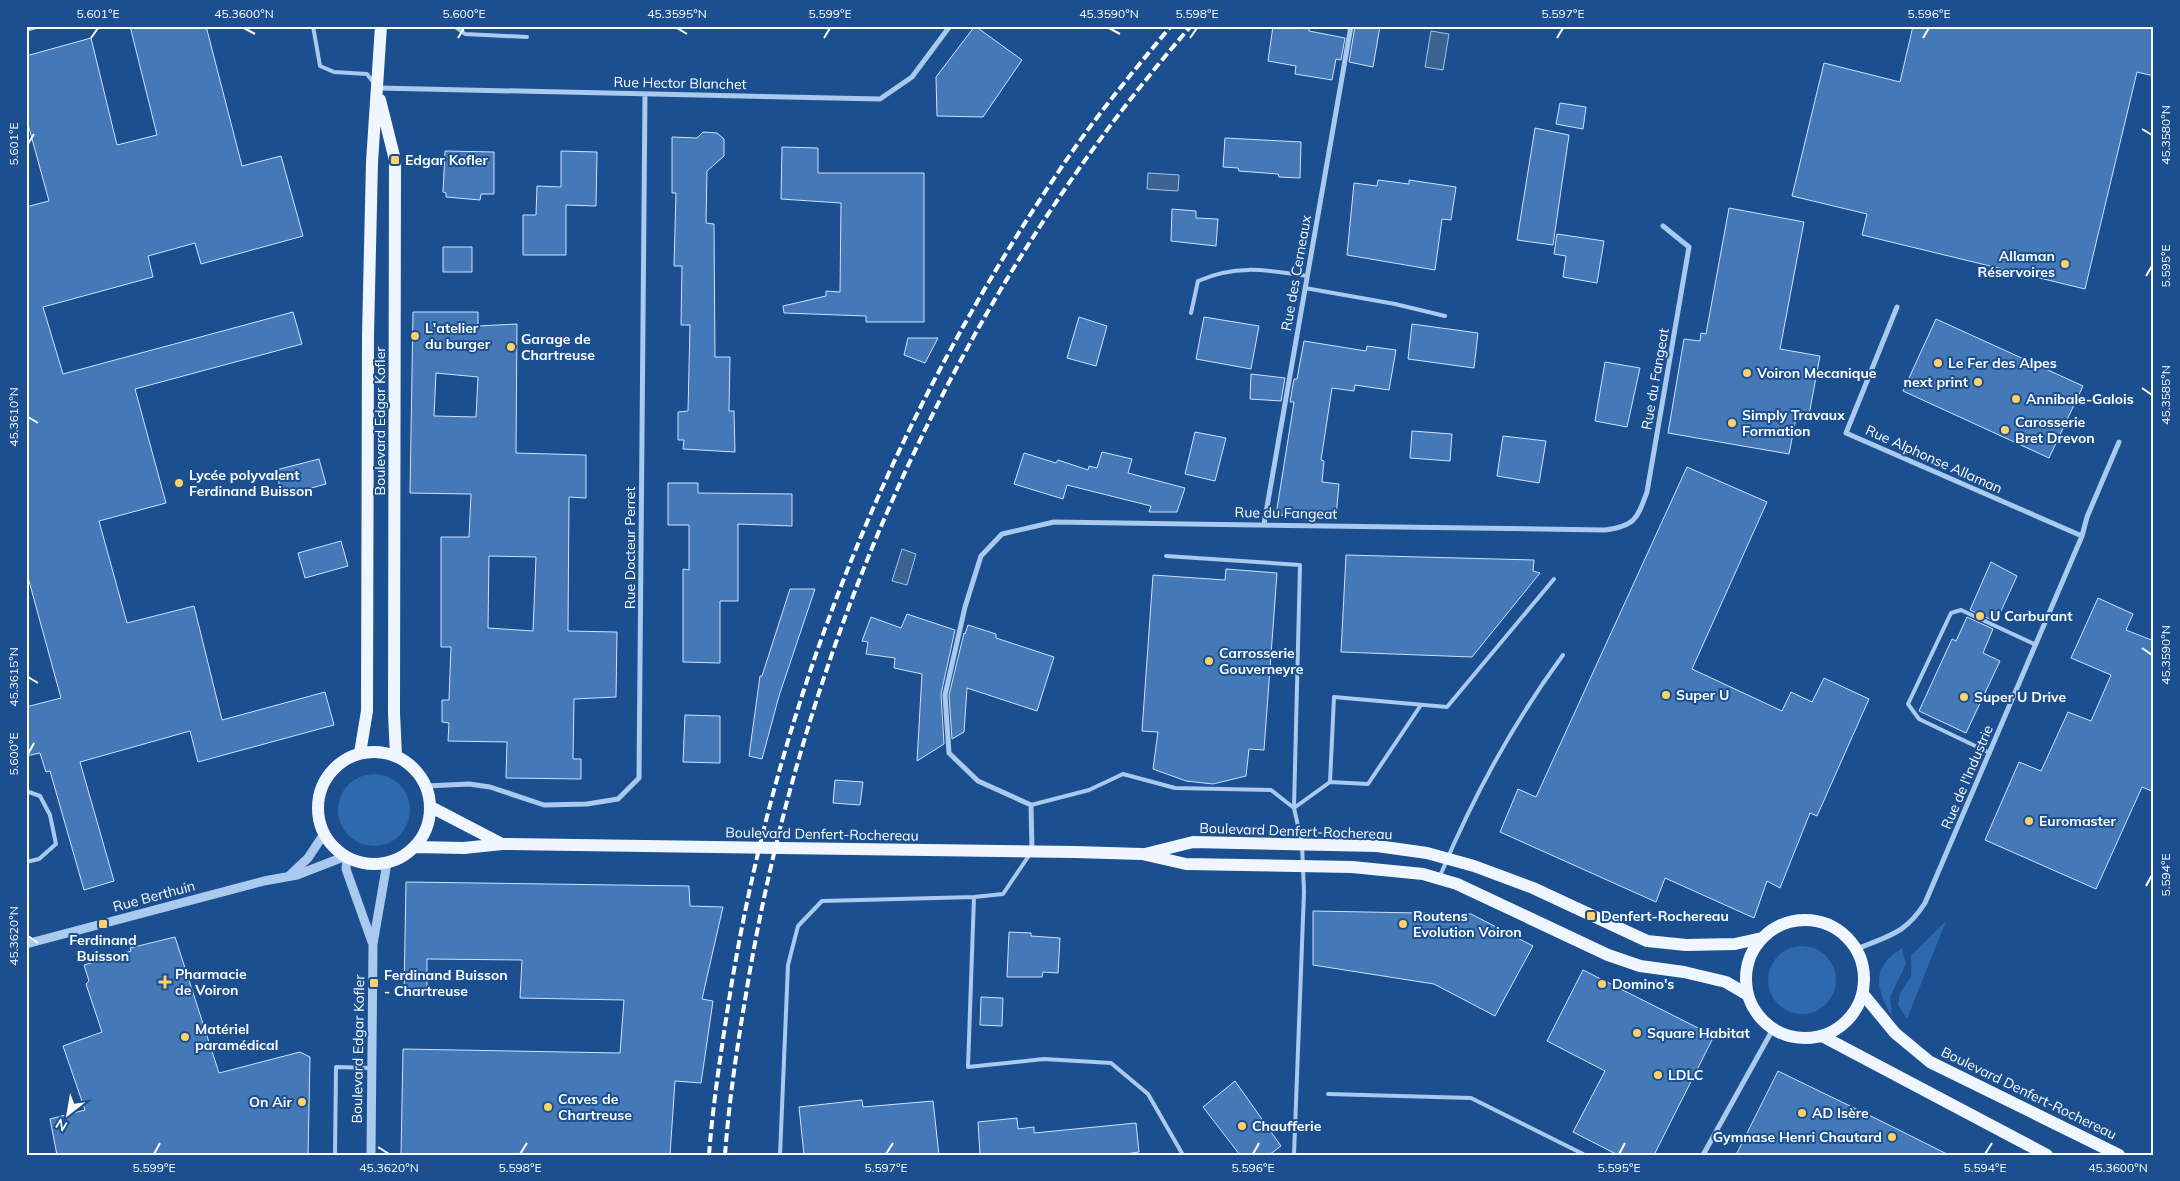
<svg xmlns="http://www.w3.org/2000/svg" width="2180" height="1181" font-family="Mulish,sans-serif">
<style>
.green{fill:#2e69ad}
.water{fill:#3c6290;stroke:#9cc4f0}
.building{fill:#4478b7;stroke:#cfe3fa;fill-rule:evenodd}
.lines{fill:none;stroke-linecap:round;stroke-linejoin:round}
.service{stroke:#a9c9ee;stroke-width:4}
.minor{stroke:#a9c9ee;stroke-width:5}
.tertiary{stroke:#a9c9ee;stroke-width:9}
.primary{stroke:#f0f6ff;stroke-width:12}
.rail{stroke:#fff;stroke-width:4;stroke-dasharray:9 4;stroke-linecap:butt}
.ticks{fill:none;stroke:#fff;stroke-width:2}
.poi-dot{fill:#ffd166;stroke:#1b4f8f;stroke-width:2}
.labels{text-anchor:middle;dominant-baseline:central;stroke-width:4;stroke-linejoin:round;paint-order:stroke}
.street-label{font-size:14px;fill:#fff;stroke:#1b4f8f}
.poi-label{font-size:14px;font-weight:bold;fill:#fff;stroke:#1b4f8f;text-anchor:start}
.neatline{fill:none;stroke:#fff;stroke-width:2}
.ticks-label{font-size:12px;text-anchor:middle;fill:#fff}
</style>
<rect width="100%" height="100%" fill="#1b4f8f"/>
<path class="green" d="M338 810a36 36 0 1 1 72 0a36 36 0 1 1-72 0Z
M 1946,921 L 1907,1019 L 1898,1005 L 1900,993 L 1911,977 L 1911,956 Z
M1768 980a34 34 0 1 1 68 0a34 34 0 1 1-68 0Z
M 1902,948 L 1906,964 L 1890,997 L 1892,1017 C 1876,987 1870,969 1902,948 Z"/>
<path class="water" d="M 1431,31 L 1449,34 L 1443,70 L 1425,67 Z
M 1148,173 L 1179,175 L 1178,191 L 1147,189 Z
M 902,549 L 916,554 L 907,585 L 892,581 Z"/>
<path class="building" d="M 130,26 L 206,26 L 242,166 L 281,156 L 303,236 L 201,264 L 195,243 L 148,256 L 153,277 L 43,307 L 63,374 L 293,312 L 302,344 L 135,389 L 166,503 L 99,521 L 127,623 L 194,606 L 222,720 L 325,692 L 334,725 L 198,762 L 190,731 L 80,762 L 114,881 L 84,890 L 50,771 L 46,772 L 40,753 L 26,756 L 26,707 L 61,698 L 26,570 L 26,207 L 49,201 L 26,117 L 26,56 L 91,38 L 117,145 L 157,135 Z
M 975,26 L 1022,60 L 983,117 L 937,116 L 936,77 Z
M 1273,26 L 1309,26 L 1309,31 L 1345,38 L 1341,60 L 1336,59 L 1332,80 L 1295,74 L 1296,66 L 1268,61 Z
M 1355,26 L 1380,26 L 1373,67 L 1349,62 Z
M 1913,26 L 2154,26 L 2154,76 L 2137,72 L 2085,289 L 1862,235 L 1867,214 L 1792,196 L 1824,63 L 1900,82 Z
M 1560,103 L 1586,107 L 1583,129 L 1556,124 Z
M 1535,128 L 1569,135 L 1553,245 L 1517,240 Z
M 703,132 L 717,133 L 724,139 L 724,156 L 707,171 L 706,223 L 714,224 L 715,357 L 730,357 L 729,411 L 734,411 L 735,452 L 683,449 L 684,440 L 678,440 L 678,412 L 688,411 L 690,325 L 681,325 L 682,266 L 674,266 L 676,193 L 672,193 L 672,137 L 697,138 Z
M 1225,138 L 1301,142 L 1300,178 L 1279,177 L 1278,174 L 1239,171 L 1238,168 L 1223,167 Z
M 782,147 L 818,148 L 818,173 L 924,173 L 924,322 L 866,322 L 866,316 L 784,313 L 783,306 L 826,296 L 826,291 L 840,292 L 841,203 L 781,199 Z
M 445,151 L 494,152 L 494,194 L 481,194 L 480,200 L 446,197 L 446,193 L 443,192 Z
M 561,151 L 597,152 L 596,206 L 566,205 L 566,255 L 523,255 L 523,215 L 536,215 L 537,186 L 561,187 Z
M 1378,180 L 1409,184 L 1409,180 L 1456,187 L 1451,220 L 1442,219 L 1435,270 L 1347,255 L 1354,183 L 1377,186 Z
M 1729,208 L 1804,222 L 1780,349 L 1820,356 L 1809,415 L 1797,413 L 1789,454 L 1668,433 L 1684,339 L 1700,341 L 1701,333 L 1706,334 Z
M 1172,209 L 1196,211 L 1196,218 L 1218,219 L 1216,246 L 1171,241 Z
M 1557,234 L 1604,241 L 1597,283 L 1563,277 L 1566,256 L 1554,254 Z
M 443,247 L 472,247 L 472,272 L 443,272 Z
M 413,312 L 478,312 L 478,326 L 517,324 L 516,453 L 586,455 L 586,498 L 569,497 L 568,631 L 617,632 L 616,697 L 574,699 L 573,759 L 581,759 L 581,779 L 506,778 L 507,742 L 448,741 L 449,723 L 442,722 L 442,700 L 449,700 L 451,647 L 441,647 L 441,537 L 469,537 L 471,494 L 410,493 ZM 436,373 L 478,377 L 476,417 L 434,416 ZM 489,556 L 536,557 L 533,631 L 488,628 Z
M 1079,317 L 1107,326 L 1096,366 L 1067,358 Z
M 1204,317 L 1259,326 L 1251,369 L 1196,359 Z
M 1936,319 L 2083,386 L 2049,458 L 1903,391 Z
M 1412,324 L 1478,333 L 1474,368 L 1408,359 Z
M 908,338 L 938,338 L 925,363 L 904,355 Z
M 1304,341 L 1366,351 L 1367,346 L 1396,350 L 1389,390 L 1355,385 L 1354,391 L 1332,388 L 1321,460 L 1324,461 L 1322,482 L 1339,484 L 1336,517 L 1276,515 L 1294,402 L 1290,402 L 1294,379 L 1297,379 Z
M 1605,362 L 1640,368 L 1627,427 L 1595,421 Z
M 1251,374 L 1285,378 L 1281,401 L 1250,399 Z
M 1412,431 L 1452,434 L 1450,461 L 1410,458 Z
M 1195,432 L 1226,438 L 1215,481 L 1185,474 Z
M 1503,436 L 1546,441 L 1539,483 L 1497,476 Z
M 1102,452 L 1132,459 L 1128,473 L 1185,488 L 1177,512 L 1149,512 L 1151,506 L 1067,485 L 1063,499 L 1014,484 L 1024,453 L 1056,463 L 1058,460 L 1088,470 L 1089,466 L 1097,468 Z
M 319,459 L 326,484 L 282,496 L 276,470 Z
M 1687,467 L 1767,502 L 1692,669 L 1782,711 L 1791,692 L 1812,702 L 1824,678 L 1869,699 L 1817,816 L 1810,813 L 1780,888 L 1767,881 L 1754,918 L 1665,878 L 1656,902 L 1500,832 L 1518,789 L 1536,797 Z
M 668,483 L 698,483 L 698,493 L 792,494 L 792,526 L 738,524 L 738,601 L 720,601 L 720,663 L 683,662 L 683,569 L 689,570 L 689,525 L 668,525 Z
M 341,541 L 348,566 L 305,578 L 298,553 Z
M 1346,555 L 1534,560 L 1533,571 L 1540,573 L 1472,657 L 1341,652 Z
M 1991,562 L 2017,576 L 1996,622 L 1970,610 Z
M 1226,569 L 1277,573 L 1264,750 L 1249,749 L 1246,776 L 1213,784 L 1186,781 L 1153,769 L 1158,732 L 1142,731 L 1153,575 L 1225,580 Z
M 790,589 L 815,589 L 779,696 L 762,759 L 749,756 L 760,676 L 762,676 Z
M 2098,598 L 2133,614 L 2126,630 L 2154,641 L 2154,792 L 2142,787 L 2096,889 L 1985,840 L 2019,762 L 2041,771 L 2068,712 L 2091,721 L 2111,675 L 2071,658 Z
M 907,614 L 955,630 L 941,694 L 944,744 L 917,761 L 922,674 L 894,668 L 895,658 L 866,654 L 868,642 L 862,641 L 871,617 L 901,628 Z
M 1967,617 L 1993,629 L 1983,653 L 2000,661 L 1966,733 L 1919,711 L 1952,639 L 1956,641 Z
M 968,625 L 996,634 L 996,638 L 1054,657 L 1037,711 L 967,688 L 964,732 L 952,739 L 949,695 L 964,633 L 965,634 Z
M 685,715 L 720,716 L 720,763 L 683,762 Z
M 835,780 L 863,782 L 860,805 L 833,803 Z
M 406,882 L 689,886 L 690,906 L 723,907 L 702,999 L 713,1001 L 701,1083 L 675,1081 L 670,1155 L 401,1155 L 403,1049 L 620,1053 L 624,1000 L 520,998 L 522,960 L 427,959 L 427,993 L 404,993 Z
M 1313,911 L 1471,914 L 1533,946 L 1495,1016 L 1434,984 L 1313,965 Z
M 1009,932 L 1031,933 L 1031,936 L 1060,938 L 1058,973 L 1043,972 L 1042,977 L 1007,977 Z
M 175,937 L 219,1073 L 300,1052 L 310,1057 L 308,1155 L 57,1155 L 50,1119 L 85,1110 L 63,1046 L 102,1032 L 86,984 L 89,981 L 84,965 L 131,951 L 130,948 Z
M 1583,970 L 1714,1036 L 1654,1155 L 1618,1155 L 1573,1132 L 1605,1071 L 1547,1041 Z
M 981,997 L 1003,998 L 1002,1026 L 980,1025 Z
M 1778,1071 L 1887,1124 L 1949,1155 L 1736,1155 Z
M 1235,1081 L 1281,1146 L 1269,1155 L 1240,1155 L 1203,1107 Z
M 862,1100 L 863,1107 L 933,1101 L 939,1155 L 804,1155 L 799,1107 Z
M 1017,1118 L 1018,1129 L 1034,1127 L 1034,1133 L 1136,1123 L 1139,1152 L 1119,1155 L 980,1155 L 978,1122 Z"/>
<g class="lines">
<path class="service" d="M 313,26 L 320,66 L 334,72 L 367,74 L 374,83
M 454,26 L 465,34 L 527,37
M 26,30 L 39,26
M 1305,288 L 1395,304 L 1445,316
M 1191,313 L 1198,281 C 1236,264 1267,270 1307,276
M 1166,556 L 1300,565 L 1294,808 L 1302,844 L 1304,892 L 1294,1155
M 1990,753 L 1919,719 L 1908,704 L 1951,613 L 1961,610 L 2034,644
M 1330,782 L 1368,784 L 1421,705
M 26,791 L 40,796 L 50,815 L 56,844 L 39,859 L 26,862
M 1031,805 L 1089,790 L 1123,774 L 1175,788 L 1271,790 L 1294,808
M 1294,808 L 1330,782 L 1334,697 L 1447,707 L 1554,579
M 1440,876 C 1472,799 1513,723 1563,655
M 974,897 L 968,1067 L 1044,1059 L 1111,1063 L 1148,1094 L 1183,1155
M 1328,1094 L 1471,1098 L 1585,1155
M 335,1155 L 336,1067 L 371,1068
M 780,1155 L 788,965 L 798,926 L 822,901 L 974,897 L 1003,894 L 1030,854"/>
<path class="minor" d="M 378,88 L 880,99 L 912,77 L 950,26
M 1897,307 L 1846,433 L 2082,536
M 1264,524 L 1351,26
M 426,786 L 469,784 L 490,787 L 544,805 L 587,804 L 618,799 L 639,778 L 645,94
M 1032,851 L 1031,805 L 978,781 L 949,753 L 945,695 L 965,607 L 981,556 L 1002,534 L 1054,522 L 1605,530 C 1635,526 1637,519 1647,492 L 1689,247 L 1663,226
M 1857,949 C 1890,935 1905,934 1925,903 L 2082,536 L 2087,517 L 2119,442
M 1703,1155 L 1773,1029"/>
<path class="tertiary" d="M 347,857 L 346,869 L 372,942
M 289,876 L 308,858 L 324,834
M 26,944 L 264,881 L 297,875 L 346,856
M 371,1155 L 373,944 L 387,863"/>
<path class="primary" d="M 380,100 L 395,160 L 394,713 L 396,756
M318 808a56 56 0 1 1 112 0a56 56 0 1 1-112 0Z
M 360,753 L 367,711 L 368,335 L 372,162 L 381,26
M 431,807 L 502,844
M 415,847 L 464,848 L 502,844 L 1075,852 L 1142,854 L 1186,864 L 1352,867 L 1423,874 L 1457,884 L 1608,955 L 1640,966 L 1684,972 L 1726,982 L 1748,995
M 1145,854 L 1193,842 L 1377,846 L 1427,853 L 1474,866 L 1533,888 L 1647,941 L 1686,945 L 1735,944 L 1762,938
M1746 979a59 59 0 1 1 118 0a59 59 0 1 1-118 0Z
M 1863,994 L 1895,1033 L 1930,1062 L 2119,1155
M 1822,1036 L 2047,1155"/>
<path class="rail" d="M 709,1155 C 713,1103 721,1052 729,1000 C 776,704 889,423 1057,174 C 1091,122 1131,74 1171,26
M 725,1155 C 729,1101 737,1047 746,994 C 803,643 956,295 1191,26"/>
</g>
<path class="ticks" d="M 244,28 L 255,34M 677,28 L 687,34M 1109,28 L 1120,34M 91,38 L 98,28M 458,38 L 464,28M 824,38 L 830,28M 1190,38 L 1197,28M 1557,38 L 1563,28M 1923,38 L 1929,28M 2142,129 L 2152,135M 28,144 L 34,134M 2146,276 L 2152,266M 2142,388 L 2152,395M 28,417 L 38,423M 2142,648 L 2152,655M 28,677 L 38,683M 28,754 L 34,743M 2146,886 L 2152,875M 28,936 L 38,943M 378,1147 L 389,1154M 2107,1147 L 2118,1154M 154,1154 L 160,1143M 520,1154 L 527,1143M 886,1154 L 893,1143M 1253,1154 L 1259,1143M 1619,1154 L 1625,1143M 1985,1154 L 1992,1143"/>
<g class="poi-dot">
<rect x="390" y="155" width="10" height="10" rx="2.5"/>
<circle cx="2065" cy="264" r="5"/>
<circle cx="415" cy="336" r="5"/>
<circle cx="511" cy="347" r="5"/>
<circle cx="1938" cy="363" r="5"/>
<circle cx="1747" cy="373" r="5"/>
<circle cx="1978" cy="382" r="5"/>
<circle cx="2016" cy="399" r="5"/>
<circle cx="1732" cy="423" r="5"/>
<circle cx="2005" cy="430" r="5"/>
<circle cx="179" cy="483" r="5"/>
<circle cx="1980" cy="616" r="5"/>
<circle cx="1209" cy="661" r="5"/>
<circle cx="1666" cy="695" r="5"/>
<circle cx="1964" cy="697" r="5"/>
<circle cx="2029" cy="821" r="5"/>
<rect x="1586" y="911" width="10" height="10" rx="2.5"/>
<rect x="98" y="919" width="10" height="10" rx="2.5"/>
<circle cx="1403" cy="924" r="5"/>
<path d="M162.5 974.5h5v5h5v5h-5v5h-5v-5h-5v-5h5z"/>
<rect x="369" y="978" width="10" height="10" rx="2.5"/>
<circle cx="1602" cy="984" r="5"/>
<circle cx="1637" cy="1033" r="5"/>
<circle cx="185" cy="1037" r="5"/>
<circle cx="1658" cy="1075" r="5"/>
<circle cx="302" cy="1102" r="5"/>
<circle cx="548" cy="1107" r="5"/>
<circle cx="1802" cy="1113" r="5"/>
<circle cx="1242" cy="1126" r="5"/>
<circle cx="1892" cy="1137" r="5"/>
</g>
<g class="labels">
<g class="street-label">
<text transform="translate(680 83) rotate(1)">Rue Hector Blanchet</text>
<text transform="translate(1296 273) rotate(-80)">Rue des Cerneaux</text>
<text transform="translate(1655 379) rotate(-80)">Rue du Fangeat</text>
<text transform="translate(380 421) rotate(-90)">Boulevard Edgar Kofler</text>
<text transform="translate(1934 459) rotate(24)">Rue Alphonse Allaman</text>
<text transform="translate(1286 513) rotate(1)">Rue du Fangeat</text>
<text transform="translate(630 548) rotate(-90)">Rue Docteur Perret</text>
<text transform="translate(1967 777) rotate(-67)">Rue de l'Industrie</text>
<text transform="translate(1296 831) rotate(2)">Boulevard Denfert-Rochereau</text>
<text transform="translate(822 834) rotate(1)">Boulevard Denfert-Rochereau</text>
<text transform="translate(154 896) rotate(-15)">Rue Berthuin</text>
<text transform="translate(358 1049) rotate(-89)">Boulevard Edgar Kofler</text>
<text transform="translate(2029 1093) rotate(26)">Boulevard Denfert-Rochereau</text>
</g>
<g class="poi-label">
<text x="405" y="160">Edgar Kofler</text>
<text x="2055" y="256" text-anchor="end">Allaman<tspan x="2055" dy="16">Réservoires</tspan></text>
<text x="425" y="328">L'atelier<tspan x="425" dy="16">du burger</tspan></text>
<text x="521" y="339">Garage de<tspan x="521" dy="16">Chartreuse</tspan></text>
<text x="1948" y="363">Le Fer des Alpes</text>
<text x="1757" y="373">Voiron Mecanique</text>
<text x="1968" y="382" text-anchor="end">next print</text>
<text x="2026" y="399">Annibale-Galois</text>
<text x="1742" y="415">Simply Travaux<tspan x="1742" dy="16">Formation</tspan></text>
<text x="2015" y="422">Carosserie<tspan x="2015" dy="16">Bret Drevon</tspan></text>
<text x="189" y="475">Lycée polyvalent<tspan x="189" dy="16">Ferdinand Buisson</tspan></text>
<text x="1990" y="616">U Carburant</text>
<text x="1219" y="653">Carrosserie<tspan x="1219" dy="16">Gouverneyre</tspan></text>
<text x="1676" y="695">Super U</text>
<text x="1974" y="697">Super U Drive</text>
<text x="2039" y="821">Euromaster</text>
<text x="1413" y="916">Routens<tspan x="1413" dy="16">Evolution Voiron</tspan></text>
<text x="1601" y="916">Denfert-Rochereau</text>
<text x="103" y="940" text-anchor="middle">Ferdinand<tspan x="103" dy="16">Buisson</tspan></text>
<text x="175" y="974">Pharmacie<tspan x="175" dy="16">de Voiron</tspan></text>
<text x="384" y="975">Ferdinand Buisson<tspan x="384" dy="16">- Chartreuse</tspan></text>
<text x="1612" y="984">Domino's</text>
<text x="195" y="1029">Matériel<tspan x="195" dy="16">paramédical</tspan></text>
<text x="1647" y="1033">Square Habitat</text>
<text x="1668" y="1075">LDLC</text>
<text x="558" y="1099">Caves de<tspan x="558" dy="16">Chartreuse</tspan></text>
<text x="292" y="1102" text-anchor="end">On Air</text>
<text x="1812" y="1113">AD Isère</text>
<text x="1252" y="1126">Chaufferie</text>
<text x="1882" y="1137" text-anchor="end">Gymnase Henri Chautard</text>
</g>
</g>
<rect width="2180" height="1181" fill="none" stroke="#1b4f8f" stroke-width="55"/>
<g transform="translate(68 1114) rotate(211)" stroke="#1b4f8f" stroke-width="4" paint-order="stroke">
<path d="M0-4L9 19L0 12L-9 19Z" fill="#ffffff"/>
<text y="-8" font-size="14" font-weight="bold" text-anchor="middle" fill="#ffffff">N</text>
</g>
<rect x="28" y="28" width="2124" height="1126" class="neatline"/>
<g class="ticks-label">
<text x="98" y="18">5.601°E</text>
<text x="244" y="18">45.3600°N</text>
<text x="464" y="18">5.600°E</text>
<text x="677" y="18">45.3595°N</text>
<text x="830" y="18">5.599°E</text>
<text x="1109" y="18">45.3590°N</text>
<text x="1197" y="18">5.598°E</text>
<text x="1563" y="18">5.597°E</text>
<text x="1929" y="18">5.596°E</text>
<text transform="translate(2166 135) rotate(-90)" y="4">45.3580°N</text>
<text transform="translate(14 144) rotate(-90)" y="4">5.601°E</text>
<text transform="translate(2166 266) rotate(-90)" y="4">5.595°E</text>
<text transform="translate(2166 395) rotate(-90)" y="4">45.3585°N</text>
<text transform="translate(14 417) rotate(-90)" y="4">45.3610°N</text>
<text transform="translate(2166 655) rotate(-90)" y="4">45.3590°N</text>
<text transform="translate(14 677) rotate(-90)" y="4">45.3615°N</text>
<text transform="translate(14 754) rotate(-90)" y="4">5.600°E</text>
<text transform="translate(2166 875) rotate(-90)" y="4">5.594°E</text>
<text transform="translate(14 936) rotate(-90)" y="4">45.3620°N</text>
<text x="154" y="1172">5.599°E</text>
<text x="389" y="1172">45.3620°N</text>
<text x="520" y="1172">5.598°E</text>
<text x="886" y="1172">5.597°E</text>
<text x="1253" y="1172">5.596°E</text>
<text x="1619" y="1172">5.595°E</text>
<text x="1985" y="1172">5.594°E</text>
<text x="2118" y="1172">45.3600°N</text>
</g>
</svg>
